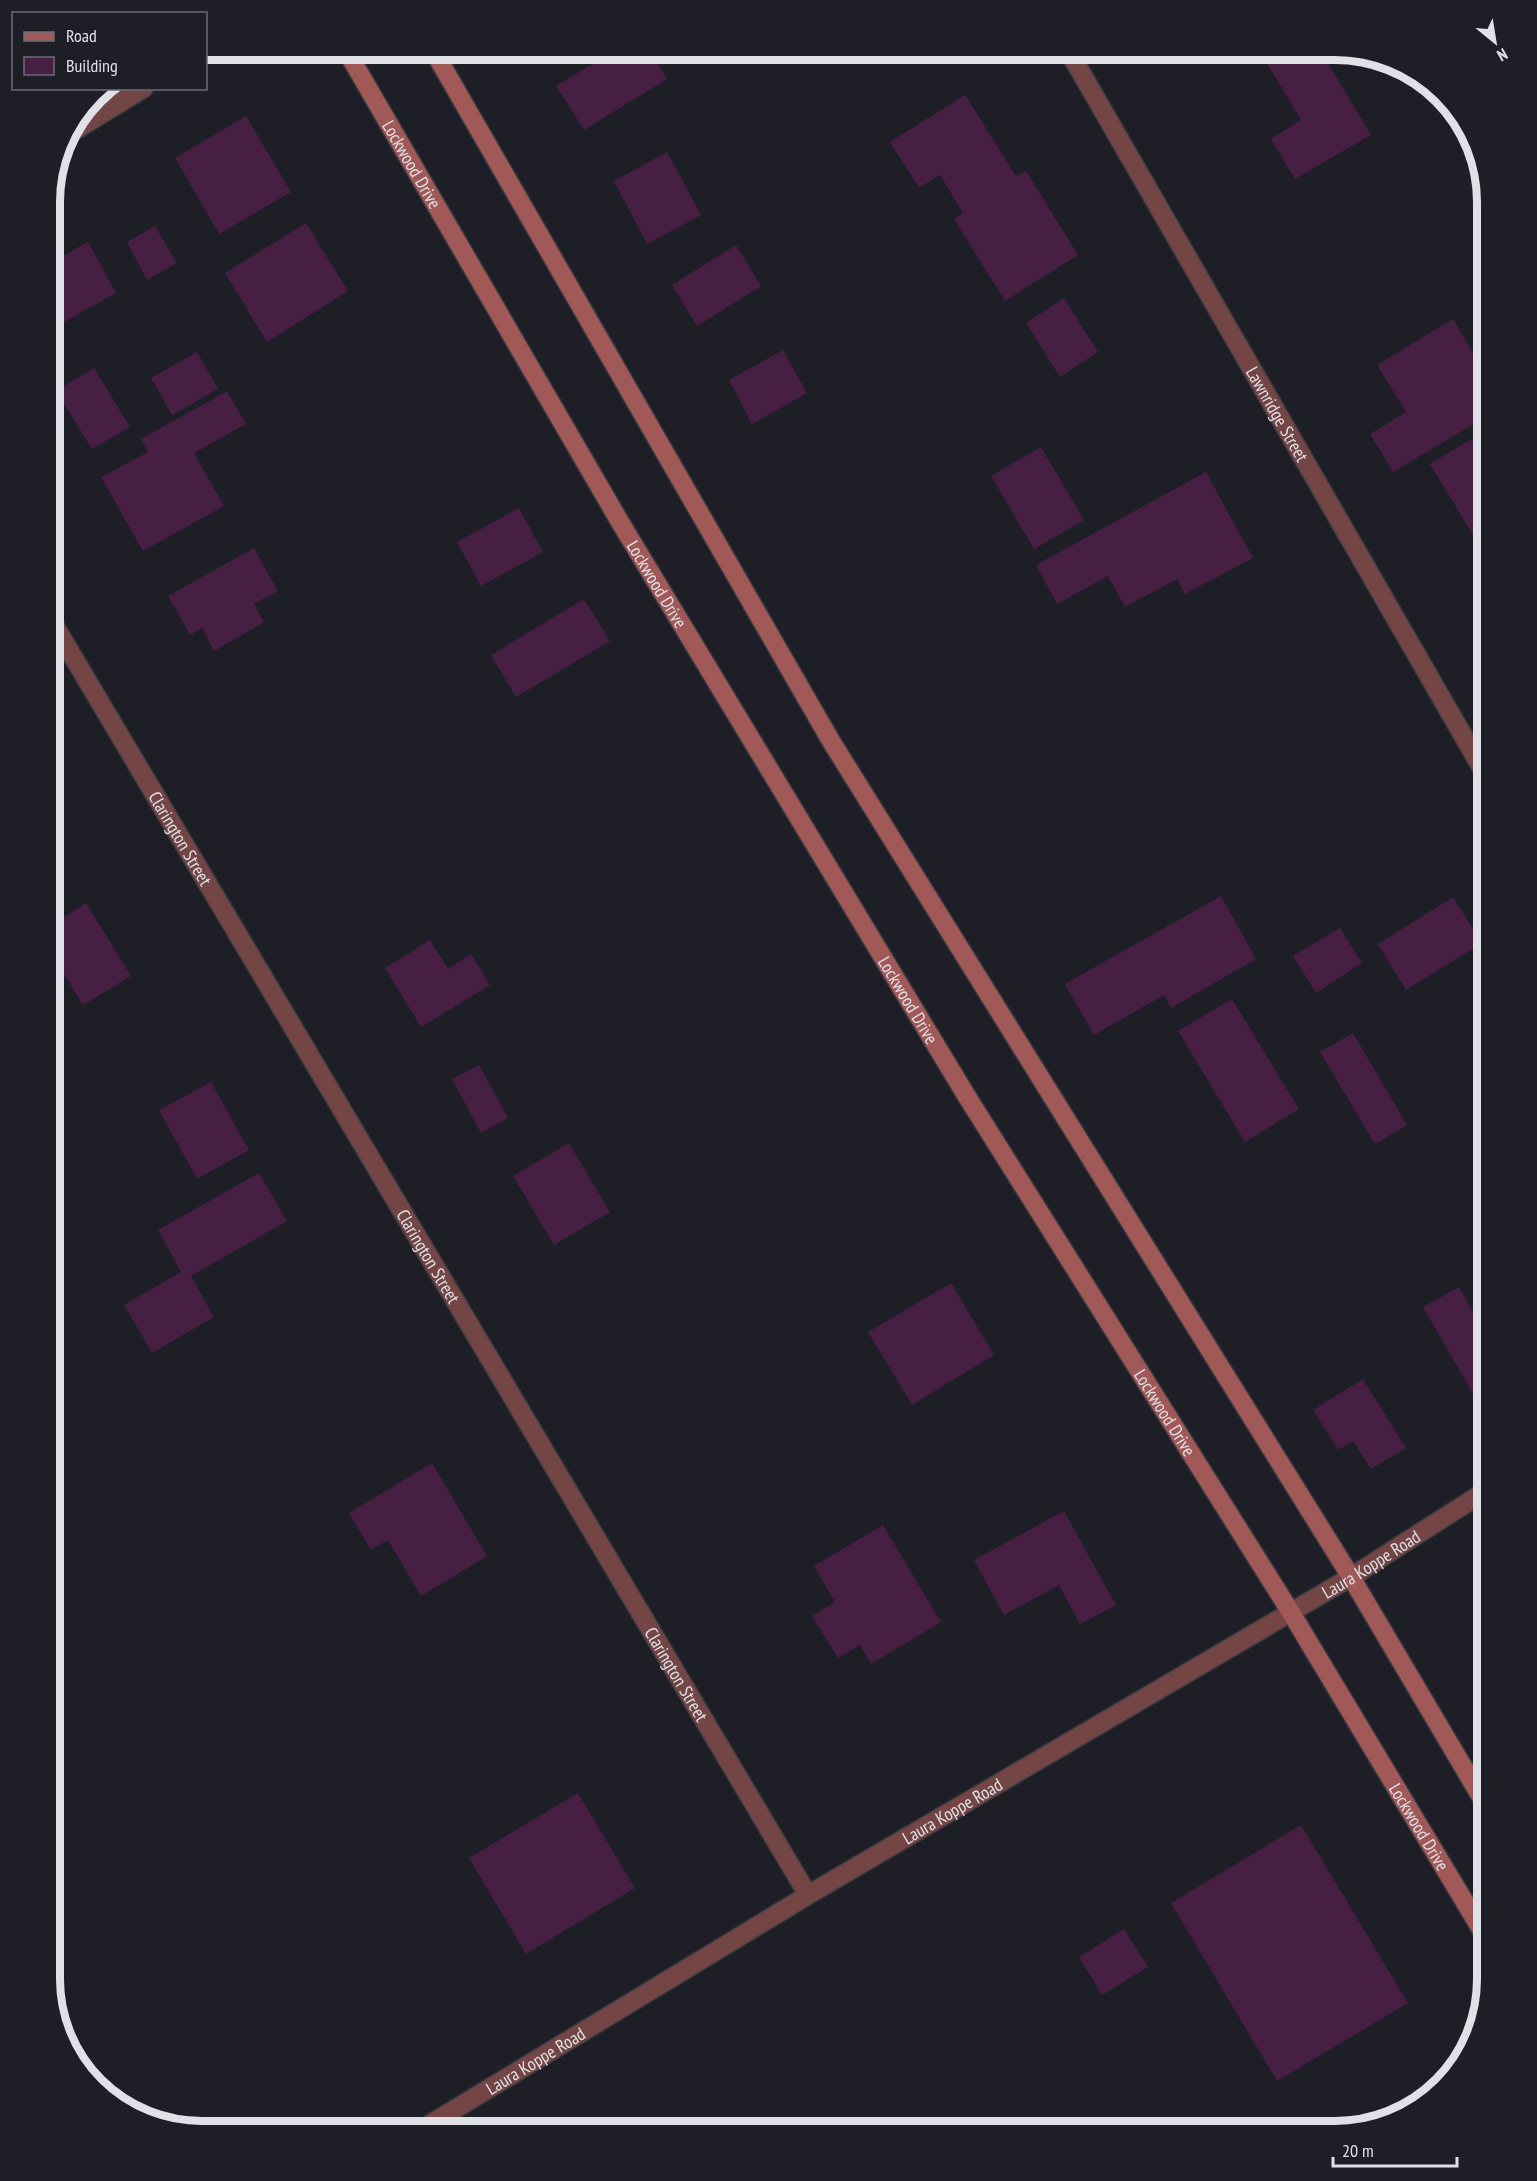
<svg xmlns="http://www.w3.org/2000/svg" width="1537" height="2181" font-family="'PT Sans Narrow',sans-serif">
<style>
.building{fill:#471f42}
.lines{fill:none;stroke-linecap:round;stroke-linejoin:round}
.minor-casing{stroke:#393942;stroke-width:21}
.tertiary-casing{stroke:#393942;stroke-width:21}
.secondary-casing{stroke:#393942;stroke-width:21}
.minor{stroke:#734544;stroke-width:18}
.tertiary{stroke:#734544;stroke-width:18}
.secondary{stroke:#a15958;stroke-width:18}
.labels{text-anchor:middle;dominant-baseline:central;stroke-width:6;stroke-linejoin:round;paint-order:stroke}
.street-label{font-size:18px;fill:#e0e1e7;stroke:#1e1e27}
.rim{fill:none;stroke:#e0e1e7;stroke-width:8}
</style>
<rect width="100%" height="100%" fill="#1e1e27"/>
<path class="building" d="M 616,50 L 650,50 L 667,79 L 584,130 L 556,86 Z
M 1259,50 L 1345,50 L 1351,52 L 1329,65 L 1371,135 L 1295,179 L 1271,139 L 1301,120 Z
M 965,95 L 1016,176 L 1026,171 L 1078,255 L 1005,301 L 954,219 L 963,213 L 940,175 L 919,188 L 890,142 Z
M 246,116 L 291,192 L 219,234 L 175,158 Z
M 667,152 L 701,215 L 647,244 L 614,181 Z
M 306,223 L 348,291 L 267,342 L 225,273 Z
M 155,226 L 177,263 L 147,280 L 127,242 Z
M 88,242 L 116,293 L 50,330 L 50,263 Z
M 736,245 L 761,286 L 697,326 L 672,285 Z
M 1064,298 L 1098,352 L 1060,377 L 1026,323 Z
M 1453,319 L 1487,377 L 1487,416 L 1393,472 L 1370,434 L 1406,412 L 1377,365 Z
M 783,350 L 807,393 L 752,424 L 729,380 Z
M 197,352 L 218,389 L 172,415 L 151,378 Z
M 94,368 L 130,427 L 92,449 L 56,391 Z
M 227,391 L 246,424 L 194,453 L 224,506 L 143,551 L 101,477 L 148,452 L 141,439 Z
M 1487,430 L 1487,550 L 1484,553 L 1430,464 Z
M 1041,447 L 1084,520 L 1034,549 L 991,476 Z
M 1206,472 L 1253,558 L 1185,594 L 1177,579 L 1125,607 L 1108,576 L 1057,604 L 1036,565 Z
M 519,508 L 543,552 L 481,586 L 457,542 Z
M 254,548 L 278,591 L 254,604 L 264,622 L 214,651 L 202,628 L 190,635 L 168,596 Z
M 1487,563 L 1487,584 L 1478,568 Z
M 584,599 L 610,641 L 516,697 L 491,655 Z
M 1221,896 L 1256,959 L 1171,1008 L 1164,995 L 1094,1035 L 1065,984 Z
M 1453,897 L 1482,943 L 1406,990 L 1378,944 Z
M 86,903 L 131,976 L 83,1005 L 50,951 L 50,926 Z
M 1340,928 L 1362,963 L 1316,993 L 1293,956 Z
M 430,940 L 448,969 L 471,954 L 490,985 L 421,1027 L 385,968 Z
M 1232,999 L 1299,1109 L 1245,1142 L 1178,1031 Z
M 1353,1033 L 1407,1125 L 1375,1144 L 1320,1052 Z
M 479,1065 L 508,1118 L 481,1133 L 452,1079 Z
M 211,1082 L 249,1150 L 197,1179 L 159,1110 Z
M 569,1143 L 610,1212 L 554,1245 L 513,1176 Z
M 259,1173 L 287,1221 L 191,1276 L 214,1317 L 152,1353 L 124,1305 L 181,1272 L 158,1230 Z
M 951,1283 L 994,1355 L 912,1405 L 868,1332 Z
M 1459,1287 L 1487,1336 L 1487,1399 L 1479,1404 L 1423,1307 Z
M 1363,1379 L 1406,1448 L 1371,1469 L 1353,1441 L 1338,1450 L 1313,1410 Z
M 432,1463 L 487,1556 L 421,1596 L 388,1540 L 371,1550 L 349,1513 Z
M 1064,1511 L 1116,1605 L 1080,1624 L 1059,1585 L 1004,1615 L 974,1560 Z
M 883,1525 L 941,1622 L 871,1664 L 860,1645 L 838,1658 L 812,1616 L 835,1602 L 814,1566 Z
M 578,1793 L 635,1888 L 526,1954 L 469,1858 Z
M 1301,1825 L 1408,2003 L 1277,2081 L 1171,1903 Z
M 1124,1929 L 1148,1967 L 1102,1995 L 1079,1957 Z"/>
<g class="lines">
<g class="minor-casing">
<g id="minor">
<path id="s1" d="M 1068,50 L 1487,777"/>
<path d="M 206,51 L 208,50"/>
<path d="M 64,137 L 144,88"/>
<path id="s2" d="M 50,618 L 808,1895"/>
</g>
</g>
<g class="tertiary-casing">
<g id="tertiary">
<path id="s3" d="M 419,2131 L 808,1895 L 1351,1577 L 1487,1490"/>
</g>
</g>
<g class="secondary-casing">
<g id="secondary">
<path id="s4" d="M 346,50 L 620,522 L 966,1095 L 1290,1611 L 1487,1939"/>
<path d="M 433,50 L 831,741 L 1351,1577 L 1487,1807"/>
</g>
</g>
<use href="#minor" class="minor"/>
<use href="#tertiary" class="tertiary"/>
<use href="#secondary" class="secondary"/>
</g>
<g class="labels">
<g class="street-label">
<text stroke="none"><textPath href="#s4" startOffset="132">Lockwood Drive</textPath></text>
<text stroke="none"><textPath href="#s1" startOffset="420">Lawnridge Street</textPath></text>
<text stroke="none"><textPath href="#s4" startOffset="618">Lockwood Drive</textPath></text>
<text stroke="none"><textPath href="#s2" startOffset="256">Clarington Street</textPath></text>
<text stroke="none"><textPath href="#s4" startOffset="1104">Lockwood Drive</textPath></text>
<text stroke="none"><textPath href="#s2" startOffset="742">Clarington Street</textPath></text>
<text stroke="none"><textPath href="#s4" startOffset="1590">Lockwood Drive</textPath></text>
<text stroke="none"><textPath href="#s3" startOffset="1108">Laura Koppe Road</textPath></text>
<text stroke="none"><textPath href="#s2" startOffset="1228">Clarington Street</textPath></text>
<text stroke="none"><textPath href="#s3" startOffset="622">Laura Koppe Road</textPath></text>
<text stroke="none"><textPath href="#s4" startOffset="2076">Lockwood Drive</textPath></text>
<text stroke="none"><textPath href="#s3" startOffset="136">Laura Koppe Road</textPath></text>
</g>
</g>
<path d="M0 0H1537V2181H0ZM202 60H1335A142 142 0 0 1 1477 202V1979A142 142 0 0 1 1335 2121H202A142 142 0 0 1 60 1979V202A142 142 0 0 1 202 60Z" fill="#1e1e27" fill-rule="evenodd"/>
<path class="rim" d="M202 60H1335A142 142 0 0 1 1477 202V1979A142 142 0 0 1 1335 2121H202A142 142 0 0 1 60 1979V202A142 142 0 0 1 202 60Z"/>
<rect x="12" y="12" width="195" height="78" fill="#1e1e27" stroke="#6c6c74" stroke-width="1.5"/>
<rect x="24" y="32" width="30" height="9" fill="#a15958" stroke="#6c6c74" stroke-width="1.5"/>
<text x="66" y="42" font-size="18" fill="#e0e1e7">Road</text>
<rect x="24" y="57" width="30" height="18" fill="#471f42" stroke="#6c6c74" stroke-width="1.5"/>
<text x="66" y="72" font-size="18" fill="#e0e1e7">Building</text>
<g transform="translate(1495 42) rotate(150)" stroke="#1e1e27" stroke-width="4.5" paint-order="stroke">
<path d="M0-4.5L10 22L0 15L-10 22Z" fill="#e0e1e7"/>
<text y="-9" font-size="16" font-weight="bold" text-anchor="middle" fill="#e0e1e7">N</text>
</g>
<path d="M1333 2157v9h124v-9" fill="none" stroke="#e0e1e7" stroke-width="3"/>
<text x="1342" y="2157" font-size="18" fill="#e0e1e7" stroke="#1e1e27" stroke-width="4.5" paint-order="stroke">20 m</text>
</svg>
